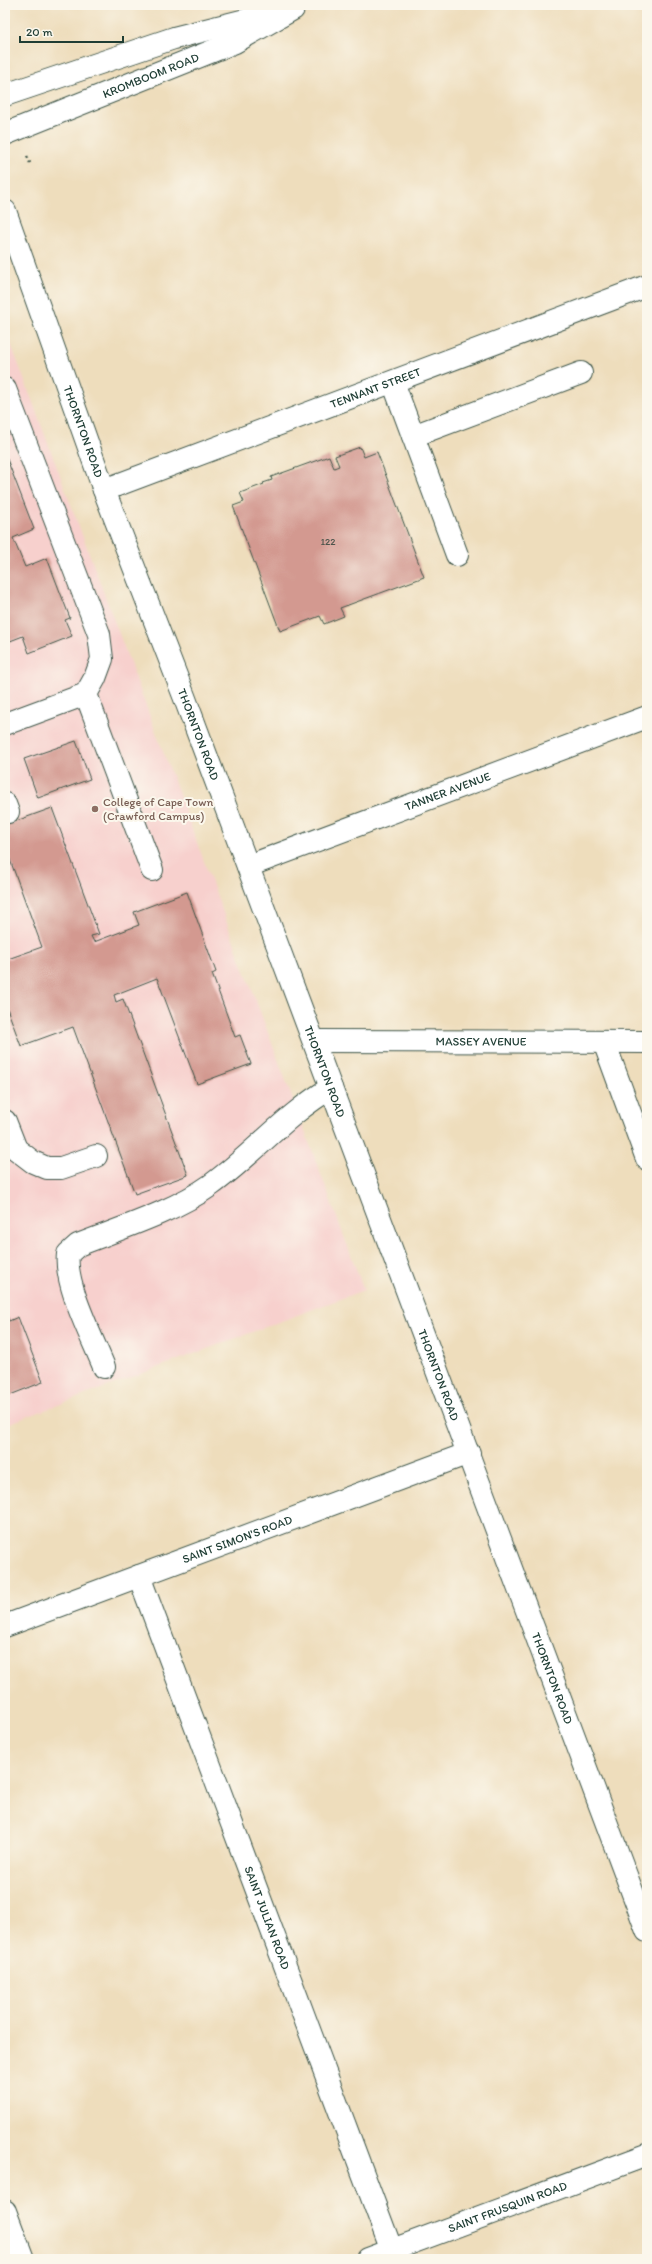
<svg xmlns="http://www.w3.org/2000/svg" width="652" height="2264" font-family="Itim,sans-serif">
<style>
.built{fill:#f7d0cd}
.building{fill:#d39990}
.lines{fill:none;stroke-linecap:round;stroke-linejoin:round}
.minor-casing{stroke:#3e5548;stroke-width:24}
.path{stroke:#3e5548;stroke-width:2.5;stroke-dasharray:3 3;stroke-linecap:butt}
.minor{stroke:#fff;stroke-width:22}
.education-dot{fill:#8d6e63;stroke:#fbf7ec;stroke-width:1.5}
.labels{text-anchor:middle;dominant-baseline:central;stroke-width:4;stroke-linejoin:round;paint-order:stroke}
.number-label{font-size:10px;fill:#4c544b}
.street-label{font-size:12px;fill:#1f3d34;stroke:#fbf7ec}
.education-label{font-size:12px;fill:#785e54;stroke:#fbf7ec;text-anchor:start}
</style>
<rect width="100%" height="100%" fill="#fbf7ec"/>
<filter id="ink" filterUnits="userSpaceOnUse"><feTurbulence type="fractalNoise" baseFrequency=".025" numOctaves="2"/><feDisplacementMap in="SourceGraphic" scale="8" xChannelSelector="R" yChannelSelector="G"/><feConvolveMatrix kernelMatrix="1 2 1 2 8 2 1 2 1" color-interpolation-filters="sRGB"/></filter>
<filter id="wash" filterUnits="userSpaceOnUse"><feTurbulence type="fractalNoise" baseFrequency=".012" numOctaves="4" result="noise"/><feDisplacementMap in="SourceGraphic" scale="16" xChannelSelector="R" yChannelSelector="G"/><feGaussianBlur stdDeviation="0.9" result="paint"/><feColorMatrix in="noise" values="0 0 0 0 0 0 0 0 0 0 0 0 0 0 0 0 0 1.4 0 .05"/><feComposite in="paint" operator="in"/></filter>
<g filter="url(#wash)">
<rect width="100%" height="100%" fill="#eeddbc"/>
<path class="built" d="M 5,328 L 364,1290 L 5,1425 Z"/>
<g id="blocks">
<path class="building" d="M 360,447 L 364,457 L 377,452 L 424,577 L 340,608 L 344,616 L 324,624 L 320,616 L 280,631 L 233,506 L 244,502 L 240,493 L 264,484 L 263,483 L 272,480 L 271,477 L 329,456 L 334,468 L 339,466 L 335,456 Z
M 5,454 L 34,529 L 13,538 L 25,567 L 47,558 L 70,618 L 65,620 L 72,636 L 29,653 L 23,636 L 5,643 Z
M 76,741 L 90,779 L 38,798 L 24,759 Z
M 52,808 L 99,934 L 91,936 L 94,942 L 139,925 L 134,912 L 187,892 L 216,972 L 212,974 L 235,1037 L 240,1035 L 251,1064 L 197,1084 L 157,978 L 114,995 L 116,1002 L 123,999 L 188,1175 L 135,1194 L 73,1027 L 21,1046 L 5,1003 L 5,960 L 42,947 L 9,857 L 5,859 L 5,825 Z
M 5,1311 L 9,1321 L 18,1317 L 43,1382 L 5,1397 Z"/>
</g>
</g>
<g filter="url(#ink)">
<use href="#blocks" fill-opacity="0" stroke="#3e5548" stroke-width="1"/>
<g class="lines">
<g class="minor-casing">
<g id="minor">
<path d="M 5,95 L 174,38 L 269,14"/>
<path id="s1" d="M 5,134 L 235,42 L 293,9"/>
<path id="s2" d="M 5,211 L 104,490 L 184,696 L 647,1931"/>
<path d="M 393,382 L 457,555"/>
<path d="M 5,389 L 99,634 L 102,659 L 95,678 L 86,694 L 5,724"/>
<path d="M 413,436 L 581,373"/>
<path id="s3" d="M 104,490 L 647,286"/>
<path d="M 86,694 L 152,870"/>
<path d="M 5,804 L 8,812"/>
<path id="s4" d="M 248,866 L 647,717"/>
<path id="s5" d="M 314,1041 L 647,1042"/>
<path d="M 604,1042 L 647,1159"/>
<path d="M 5,1121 L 16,1149 L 33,1162 L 47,1168 L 61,1168 L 96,1156"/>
<path d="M 104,1367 C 92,1337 64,1284 68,1254 L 78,1245 C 121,1228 173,1212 211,1185 C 253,1155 286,1114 331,1088"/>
<path id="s6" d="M 139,1576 L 395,2259"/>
<path id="s7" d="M 5,1626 L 469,1453"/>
<path d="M 5,2211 L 23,2259"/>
<path id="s8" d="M 368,2259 L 647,2155"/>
</g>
</g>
<path class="path" d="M 27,156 L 30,163"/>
<use href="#minor" class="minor"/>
</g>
</g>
<circle class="education-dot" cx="95" cy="809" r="4"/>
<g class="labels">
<g class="number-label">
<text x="328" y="541">122</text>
</g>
<g class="street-label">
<text stroke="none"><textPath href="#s1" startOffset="157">KROMBOOM ROAD</textPath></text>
<text stroke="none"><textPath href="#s3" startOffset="290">TENNANT STREET</textPath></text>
<text stroke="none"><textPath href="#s2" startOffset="234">THORNTON ROAD</textPath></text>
<text stroke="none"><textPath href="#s2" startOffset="558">THORNTON ROAD</textPath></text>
<text stroke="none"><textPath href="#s4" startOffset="213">TANNER AVENUE</textPath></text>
<text stroke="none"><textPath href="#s5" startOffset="167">MASSEY AVENUE</textPath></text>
<text stroke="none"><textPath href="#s2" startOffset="918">THORNTON ROAD</textPath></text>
<text stroke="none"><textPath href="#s2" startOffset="1242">THORNTON ROAD</textPath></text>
<text stroke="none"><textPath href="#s7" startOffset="248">SAINT SIMON'S ROAD</textPath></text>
<text stroke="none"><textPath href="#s2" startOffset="1566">THORNTON ROAD</textPath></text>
<text stroke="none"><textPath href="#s6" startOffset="365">SAINT JULIAN ROAD</textPath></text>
<text stroke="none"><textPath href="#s8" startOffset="149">SAINT FRUSQUIN ROAD</textPath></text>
</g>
<g class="education-label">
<text x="103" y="802">College of Cape Town<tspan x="103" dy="14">(Crawford Campus)</tspan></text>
</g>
</g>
<rect width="652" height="2264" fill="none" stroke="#fbf7ec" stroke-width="20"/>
<path d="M20 36v6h103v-6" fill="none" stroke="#1f3d34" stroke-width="2"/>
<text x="26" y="36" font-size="12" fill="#1f3d34" stroke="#fbf7ec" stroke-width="3" paint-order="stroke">20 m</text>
</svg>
